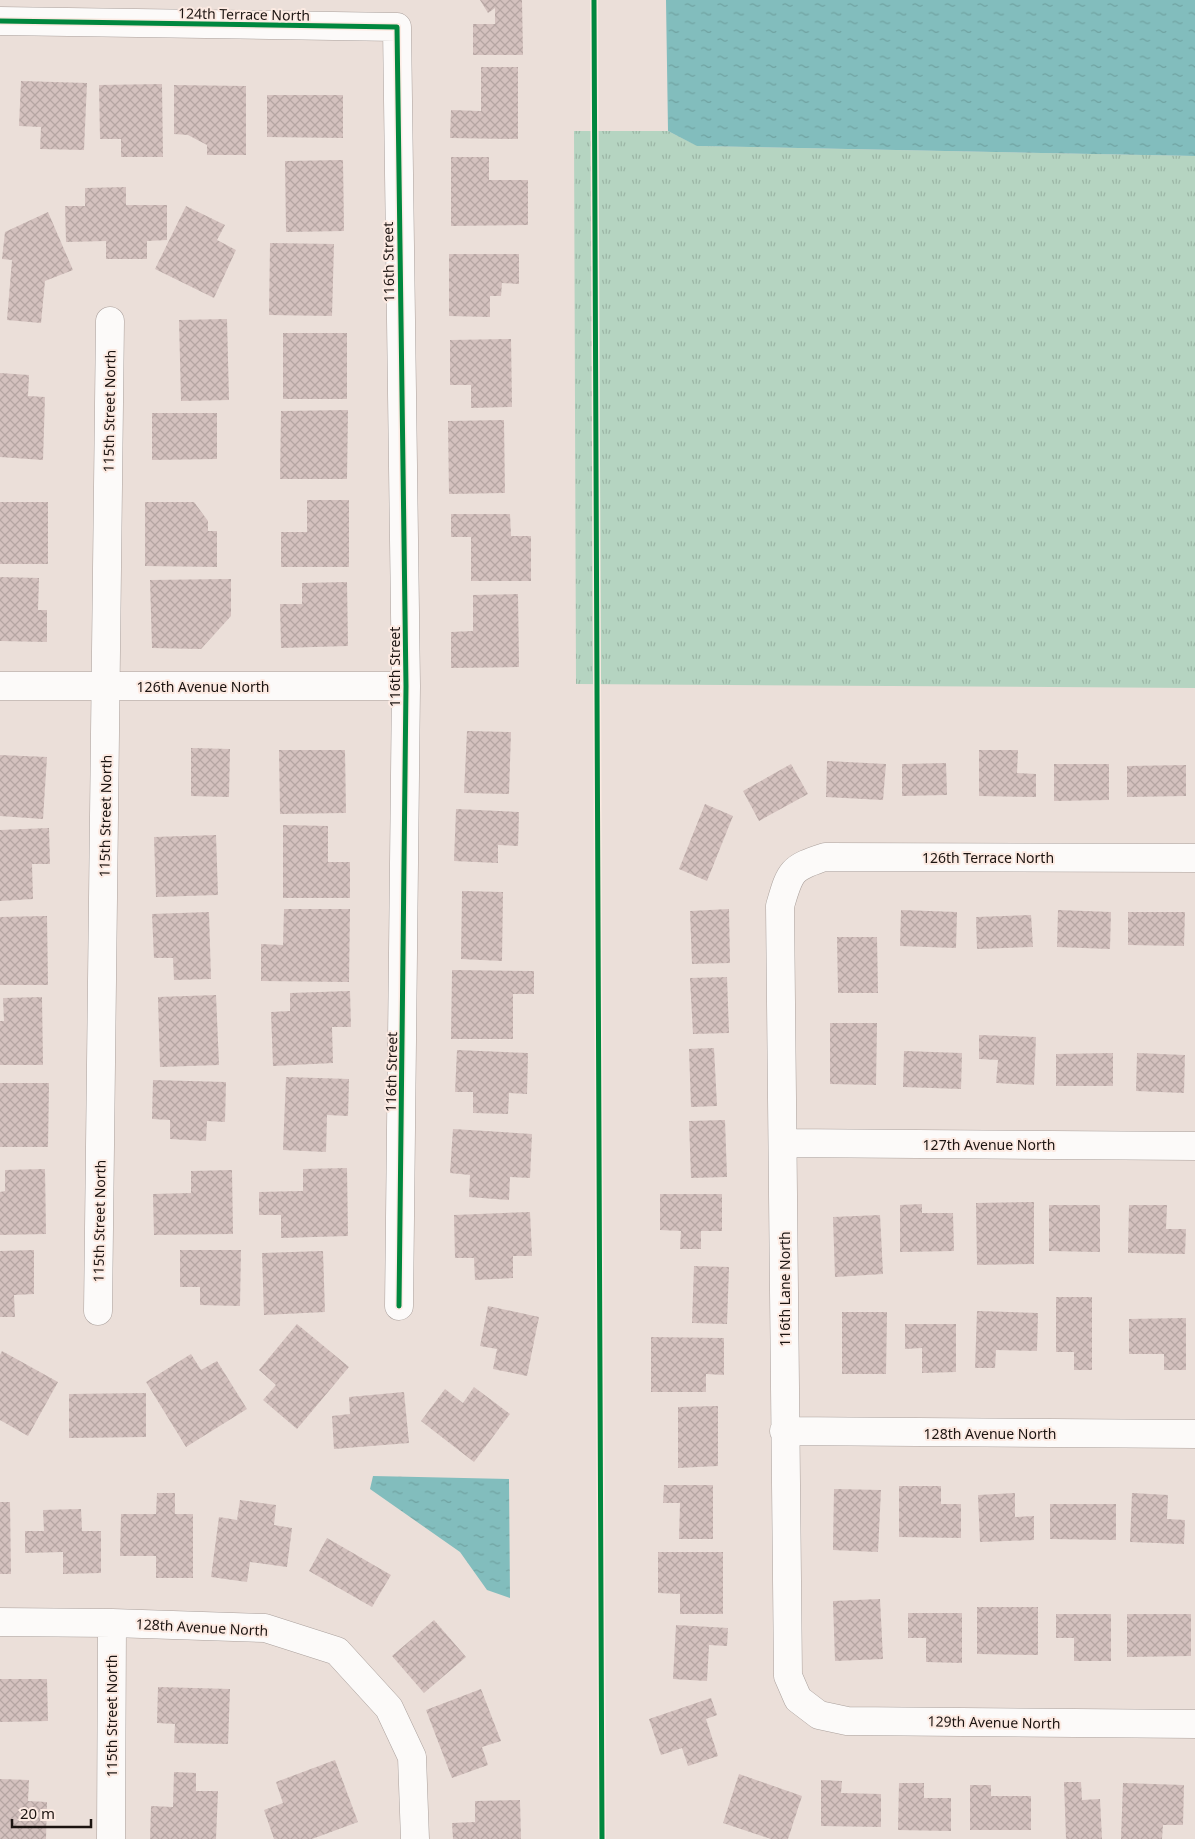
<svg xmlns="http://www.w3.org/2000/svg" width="1195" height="1839" font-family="'Noto Sans',sans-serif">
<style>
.park{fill:url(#park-tufts)}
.water{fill:url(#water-ripples)}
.building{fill:url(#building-cross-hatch)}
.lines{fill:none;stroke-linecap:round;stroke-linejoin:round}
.minor-casing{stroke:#aaa09c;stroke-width:29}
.minor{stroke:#fcfaf9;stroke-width:28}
.cycleway-casing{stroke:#fceae2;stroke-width:8}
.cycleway{stroke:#00873e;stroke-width:5}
.labels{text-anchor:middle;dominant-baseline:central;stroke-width:4;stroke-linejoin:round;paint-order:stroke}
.street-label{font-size:14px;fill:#1c1411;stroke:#fceae2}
</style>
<defs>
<pattern id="park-tufts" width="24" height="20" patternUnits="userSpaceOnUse" patternTransform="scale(1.25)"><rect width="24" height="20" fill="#b5d4c1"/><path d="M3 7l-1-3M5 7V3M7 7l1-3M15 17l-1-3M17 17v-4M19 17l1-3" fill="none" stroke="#9bb5a5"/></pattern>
<pattern id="water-ripples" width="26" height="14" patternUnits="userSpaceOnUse" patternTransform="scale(1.25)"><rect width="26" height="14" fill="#82bdbd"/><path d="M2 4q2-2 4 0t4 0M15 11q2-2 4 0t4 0" fill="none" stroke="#70a2a1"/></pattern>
<pattern id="building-cross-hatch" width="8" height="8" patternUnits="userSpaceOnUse" patternTransform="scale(1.25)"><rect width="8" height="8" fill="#d4c1be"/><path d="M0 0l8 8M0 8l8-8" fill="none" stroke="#b5a5a2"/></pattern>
</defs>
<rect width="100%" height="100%" fill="#ebdfd9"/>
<path class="park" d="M 574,131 L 668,131 L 698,146 L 1195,156 L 1195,688 L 576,684 Z"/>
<path class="water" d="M 666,0 L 1195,0 L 1195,156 L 697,146 L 668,131 Z
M 373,1476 L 509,1479 L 510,1598 L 487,1590 L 460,1552 L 370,1489 Z"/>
<path class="building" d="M 480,0 L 522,0 L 523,55 L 473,55 L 473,24 L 495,24 L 495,8 L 488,13 Z
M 481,67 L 518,67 L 518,139 L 450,138 L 451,110 L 481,111 Z
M 21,81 L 87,83 L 84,150 L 40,149 L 41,127 L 19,126 Z
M 162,84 L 163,157 L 121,157 L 121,139 L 100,139 L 99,85 Z
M 174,85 L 246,86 L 246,155 L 207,155 L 207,145 L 188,135 L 174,134 Z
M 267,95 L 343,95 L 343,138 L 267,137 Z
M 451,157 L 489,157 L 489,180 L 528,180 L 528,225 L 451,226 Z
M 343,160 L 344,231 L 286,232 L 285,161 Z
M 126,187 L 126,205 L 167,205 L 167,240 L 147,241 L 147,259 L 106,259 L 106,241 L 66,242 L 65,206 L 85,206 L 85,188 Z
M 186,206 L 225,225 L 217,240 L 236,250 L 214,298 L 155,269 Z
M 48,212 L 73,270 L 45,281 L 41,323 L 7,320 L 12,260 L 2,259 L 5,232 Z
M 270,243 L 334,244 L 332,316 L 269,315 Z
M 449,254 L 519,254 L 519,284 L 502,283 L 501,296 L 490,296 L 490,317 L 449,316 Z
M 227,319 L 229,400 L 181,401 L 179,320 Z
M 283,333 L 347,333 L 347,399 L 283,399 Z
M 511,339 L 512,407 L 471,408 L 471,385 L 450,385 L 450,340 Z
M 0,373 L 29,375 L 28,396 L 45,397 L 43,460 L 0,457 Z
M 348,410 L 347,479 L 280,479 L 281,411 Z
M 152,413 L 217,413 L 217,459 L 152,460 Z
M 504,420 L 505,493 L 449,494 L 448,421 Z
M 307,500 L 349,500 L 349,567 L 281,567 L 281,532 L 307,532 Z
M 0,502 L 48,502 L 48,564 L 0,564 Z
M 145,502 L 194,502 L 208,521 L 208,531 L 217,531 L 217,567 L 145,566 Z
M 451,514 L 510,514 L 511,536 L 531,536 L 531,581 L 471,581 L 471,537 L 451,537 Z
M 0,577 L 39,578 L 38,610 L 47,610 L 47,642 L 0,641 Z
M 231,579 L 231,616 L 201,649 L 152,648 L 150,580 Z
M 347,582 L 348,646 L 281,648 L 280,604 L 302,604 L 302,583 Z
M 518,594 L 519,667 L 451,668 L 451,632 L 473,631 L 473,595 Z
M 467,731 L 511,732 L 509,794 L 464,793 Z
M 191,748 L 230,749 L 229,797 L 191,796 Z
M 279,750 L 345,750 L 346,813 L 280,814 Z
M 979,750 L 1018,750 L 1017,773 L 1036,774 L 1036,797 L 979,796 Z
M 0,755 L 47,757 L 43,819 L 0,816 Z
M 827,761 L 886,764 L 883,800 L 826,797 Z
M 946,763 L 947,795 L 902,796 L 902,764 Z
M 791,764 L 808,794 L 759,821 L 743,791 Z
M 1054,764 L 1109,764 L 1109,800 L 1054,801 Z
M 1186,765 L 1186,796 L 1127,797 L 1127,766 Z
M 705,804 L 733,816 L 707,881 L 679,869 Z
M 456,809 L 519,812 L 518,846 L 498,845 L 498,863 L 454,861 Z
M 283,825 L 328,826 L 328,862 L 350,862 L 350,898 L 283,898 Z
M 49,828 L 50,864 L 32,864 L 33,899 L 0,901 L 0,830 Z
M 216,835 L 218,895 L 156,897 L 154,837 Z
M 462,891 L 503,892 L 502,961 L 461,959 Z
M 284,909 L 350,909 L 349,982 L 261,981 L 261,944 L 283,945 Z
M 729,909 L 730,963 L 692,964 L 690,911 Z
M 901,910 L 957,912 L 956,948 L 900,946 Z
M 1058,910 L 1111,912 L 1110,949 L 1057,947 Z
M 209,912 L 211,979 L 174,980 L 173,958 L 154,958 L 152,914 Z
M 1128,912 L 1185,912 L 1184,946 L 1128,945 Z
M 1031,915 L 1033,947 L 977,949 L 976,917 Z
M 47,916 L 48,985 L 0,985 L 0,917 Z
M 837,937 L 877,937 L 878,993 L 838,993 Z
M 452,970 L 534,971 L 534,994 L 513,994 L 513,1039 L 451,1039 Z
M 727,977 L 729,1033 L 693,1034 L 690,978 Z
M 350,991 L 351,1027 L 332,1027 L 333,1063 L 273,1066 L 271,1012 L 290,1011 L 290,993 Z
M 216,995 L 219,1065 L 160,1067 L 158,997 Z
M 42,997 L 43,1065 L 0,1065 L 0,1021 L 4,1021 L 3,998 Z
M 830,1023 L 877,1023 L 876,1085 L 830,1084 Z
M 979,1035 L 1036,1037 L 1034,1085 L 996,1083 L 998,1060 L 979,1059 Z
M 714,1048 L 717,1106 L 691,1107 L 689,1049 Z
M 457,1050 L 528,1053 L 527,1094 L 509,1093 L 508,1114 L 473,1113 L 473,1092 L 455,1092 Z
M 904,1051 L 962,1053 L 961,1089 L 903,1087 Z
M 1113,1053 L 1113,1086 L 1056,1086 L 1056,1054 Z
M 1137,1053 L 1185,1055 L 1184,1093 L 1136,1091 Z
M 286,1077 L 349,1079 L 348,1116 L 327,1115 L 326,1152 L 283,1150 Z
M 153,1080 L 226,1082 L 225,1122 L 207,1121 L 206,1141 L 170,1139 L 170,1120 L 152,1119 Z
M 0,1083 L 49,1083 L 48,1147 L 0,1147 Z
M 725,1120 L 727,1177 L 691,1178 L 689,1121 Z
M 453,1129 L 532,1134 L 530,1178 L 510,1177 L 509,1200 L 469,1197 L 470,1175 L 450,1173 Z
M 347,1168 L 348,1236 L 281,1238 L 281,1215 L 259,1215 L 259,1192 L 303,1191 L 303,1169 Z
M 45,1169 L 46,1234 L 0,1235 L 0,1192 L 5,1191 L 5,1170 Z
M 232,1170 L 233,1234 L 154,1235 L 153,1194 L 191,1193 L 191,1171 Z
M 660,1194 L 722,1194 L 722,1231 L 701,1231 L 701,1249 L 680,1249 L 681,1231 L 660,1230 Z
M 1034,1202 L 1034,1264 L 977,1265 L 976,1203 Z
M 922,1204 L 922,1213 L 953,1213 L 954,1251 L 900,1252 L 900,1205 Z
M 1049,1205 L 1100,1205 L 1100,1252 L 1049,1251 Z
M 1129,1205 L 1167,1205 L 1166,1229 L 1186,1229 L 1185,1254 L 1128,1253 Z
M 530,1212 L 532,1256 L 513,1256 L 513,1278 L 475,1280 L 474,1258 L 455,1258 L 454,1215 Z
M 880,1215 L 883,1274 L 835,1277 L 833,1217 Z
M 34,1250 L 34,1294 L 14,1295 L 15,1317 L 0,1317 L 0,1251 Z
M 180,1250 L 241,1250 L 240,1306 L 200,1305 L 200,1287 L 180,1287 Z
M 323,1251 L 325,1312 L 264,1315 L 262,1253 Z
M 694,1266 L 729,1267 L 727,1324 L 692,1323 Z
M 1056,1297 L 1092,1297 L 1092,1370 L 1074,1370 L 1074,1352 L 1056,1352 Z
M 488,1306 L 539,1317 L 527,1376 L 493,1369 L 497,1349 L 480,1346 Z
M 977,1311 L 1038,1313 L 1037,1351 L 996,1350 L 995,1368 L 975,1368 Z
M 842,1312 L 887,1312 L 886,1374 L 842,1374 Z
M 1186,1318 L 1186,1370 L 1164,1370 L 1164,1354 L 1129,1354 L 1129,1319 Z
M 297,1324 L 349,1367 L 297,1429 L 263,1400 L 276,1385 L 259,1370 Z
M 905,1324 L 956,1324 L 956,1372 L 922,1373 L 922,1348 L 905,1349 Z
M 651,1337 L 724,1338 L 724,1375 L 706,1374 L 706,1392 L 651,1392 Z
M 2,1351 L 58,1382 L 28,1436 L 0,1420 L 0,1355 Z
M 191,1354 L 201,1370 L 217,1361 L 247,1409 L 186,1447 L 146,1382 Z
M 474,1387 L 510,1414 L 474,1462 L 421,1421 L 445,1389 L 463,1403 Z
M 404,1392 L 409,1443 L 334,1449 L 332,1416 L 350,1414 L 349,1397 Z
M 146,1393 L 146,1437 L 69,1438 L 69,1394 Z
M 718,1406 L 718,1466 L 678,1468 L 678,1407 Z
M 664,1485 L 713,1485 L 713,1539 L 679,1539 L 680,1503 L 663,1503 Z
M 899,1486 L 941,1486 L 941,1504 L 961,1504 L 961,1538 L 899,1537 Z
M 834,1489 L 881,1490 L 878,1552 L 833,1550 Z
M 157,1493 L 175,1493 L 175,1514 L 193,1514 L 193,1578 L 156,1578 L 156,1556 L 120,1556 L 121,1514 L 156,1514 Z
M 1015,1493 L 1015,1517 L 1034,1516 L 1034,1540 L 980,1542 L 978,1495 Z
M 1132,1493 L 1168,1495 L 1167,1519 L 1185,1520 L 1184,1544 L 1130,1542 Z
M 240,1500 L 276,1505 L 274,1525 L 292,1528 L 287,1567 L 250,1562 L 247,1582 L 211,1577 L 219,1517 L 237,1520 Z
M 0,1502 L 10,1502 L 11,1574 L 0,1574 Z
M 1050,1504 L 1116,1504 L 1116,1540 L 1050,1539 Z
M 81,1509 L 82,1531 L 101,1531 L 101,1573 L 63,1574 L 63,1552 L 25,1553 L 25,1531 L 44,1531 L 43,1510 Z
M 327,1538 L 391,1575 L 372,1607 L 309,1571 Z
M 658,1552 L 723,1552 L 723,1614 L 680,1614 L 680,1594 L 658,1593 Z
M 880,1599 L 883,1659 L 835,1661 L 833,1601 Z
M 977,1607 L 1038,1607 L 1038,1655 L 977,1654 Z
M 908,1613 L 962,1613 L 962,1663 L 926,1662 L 926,1638 L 908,1638 Z
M 1056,1614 L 1111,1614 L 1111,1661 L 1074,1661 L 1074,1638 L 1056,1638 Z
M 1127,1614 L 1191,1614 L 1191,1656 L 1127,1657 Z
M 434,1620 L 466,1657 L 424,1693 L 392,1656 Z
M 676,1625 L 728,1628 L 727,1646 L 709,1645 L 707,1681 L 673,1679 Z
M 0,1679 L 47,1679 L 48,1721 L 0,1722 Z
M 158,1687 L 230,1689 L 228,1744 L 174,1743 L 175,1724 L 157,1723 Z
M 481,1689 L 501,1741 L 482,1747 L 488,1765 L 452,1778 L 426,1710 Z
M 711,1698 L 717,1715 L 706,1719 L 718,1756 L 688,1766 L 682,1748 L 661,1755 L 649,1719 Z
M 335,1760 L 358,1822 L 312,1839 L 274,1839 L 264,1810 L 283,1803 L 276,1782 Z
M 174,1772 L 196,1773 L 196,1791 L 218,1791 L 216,1839 L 150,1839 L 151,1806 L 173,1807 Z
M 739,1774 L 802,1796 L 788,1839 L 771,1839 L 723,1823 Z
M 0,1779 L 29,1780 L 28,1801 L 47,1802 L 46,1839 L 0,1839 Z
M 821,1780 L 842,1781 L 841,1793 L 881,1794 L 881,1827 L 821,1826 Z
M 1064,1782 L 1081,1782 L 1082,1800 L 1100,1799 L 1102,1839 L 1066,1839 Z
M 899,1783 L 924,1783 L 924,1798 L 951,1798 L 951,1831 L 898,1830 Z
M 1123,1783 L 1184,1785 L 1183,1825 L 1163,1825 L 1162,1839 L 1121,1839 Z
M 970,1785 L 991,1785 L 991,1796 L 1031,1796 L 1031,1830 L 970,1830 Z
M 520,1800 L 521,1839 L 453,1839 L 452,1823 L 475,1822 L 475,1801 Z"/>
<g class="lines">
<g class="minor-casing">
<path id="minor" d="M 0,21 L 397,27 L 406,686 L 399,1306
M 0,686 L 406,686
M 1195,858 L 825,857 C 790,868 790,872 780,906 C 784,1163 784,1419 788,1676 L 798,1699 L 819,1715 L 847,1721 L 1195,1724
M 784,1143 L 1195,1146
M 98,1311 L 110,321
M 784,1431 L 1195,1434
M 0,1622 L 112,1623 L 265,1628 L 337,1651 L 389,1708 L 412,1757 L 415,1839
M 111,1839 L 112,1623"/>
</g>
<use href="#minor" class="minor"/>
<g class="cycleway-casing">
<path id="cycleway" d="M 594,0 L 602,1839
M 0,21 L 397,27 L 406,686 L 399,1306"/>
</g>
<use href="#cycleway" class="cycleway"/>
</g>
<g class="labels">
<g class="street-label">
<text transform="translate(244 14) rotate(1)">124th Terrace North</text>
<text transform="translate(388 262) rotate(-91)">116th Street</text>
<text transform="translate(109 411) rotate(-89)">115th Street North</text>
<text transform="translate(394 667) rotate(-90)">116th Street</text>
<text x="203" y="686">126th Avenue North</text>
<text transform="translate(105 816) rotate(-89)">115th Street North</text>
<text x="988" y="857">126th Terrace North</text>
<text transform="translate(391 1072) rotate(-89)">116th Street</text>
<text x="989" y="1144">127th Avenue North</text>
<text transform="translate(99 1221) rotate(-89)">115th Street North</text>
<text transform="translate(784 1289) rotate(-90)">116th Lane North</text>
<text x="990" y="1433">128th Avenue North</text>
<text transform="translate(202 1627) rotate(3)">128th Avenue North</text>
<text transform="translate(111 1716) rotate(-90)">115th Street North</text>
<text transform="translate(994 1722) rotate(1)">129th Avenue North</text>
</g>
</g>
<path d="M12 1819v8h79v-8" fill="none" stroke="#1c1411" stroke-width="2.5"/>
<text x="20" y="1819" font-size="15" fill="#1c1411" stroke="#fceae2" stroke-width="4" paint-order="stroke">20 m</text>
</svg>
